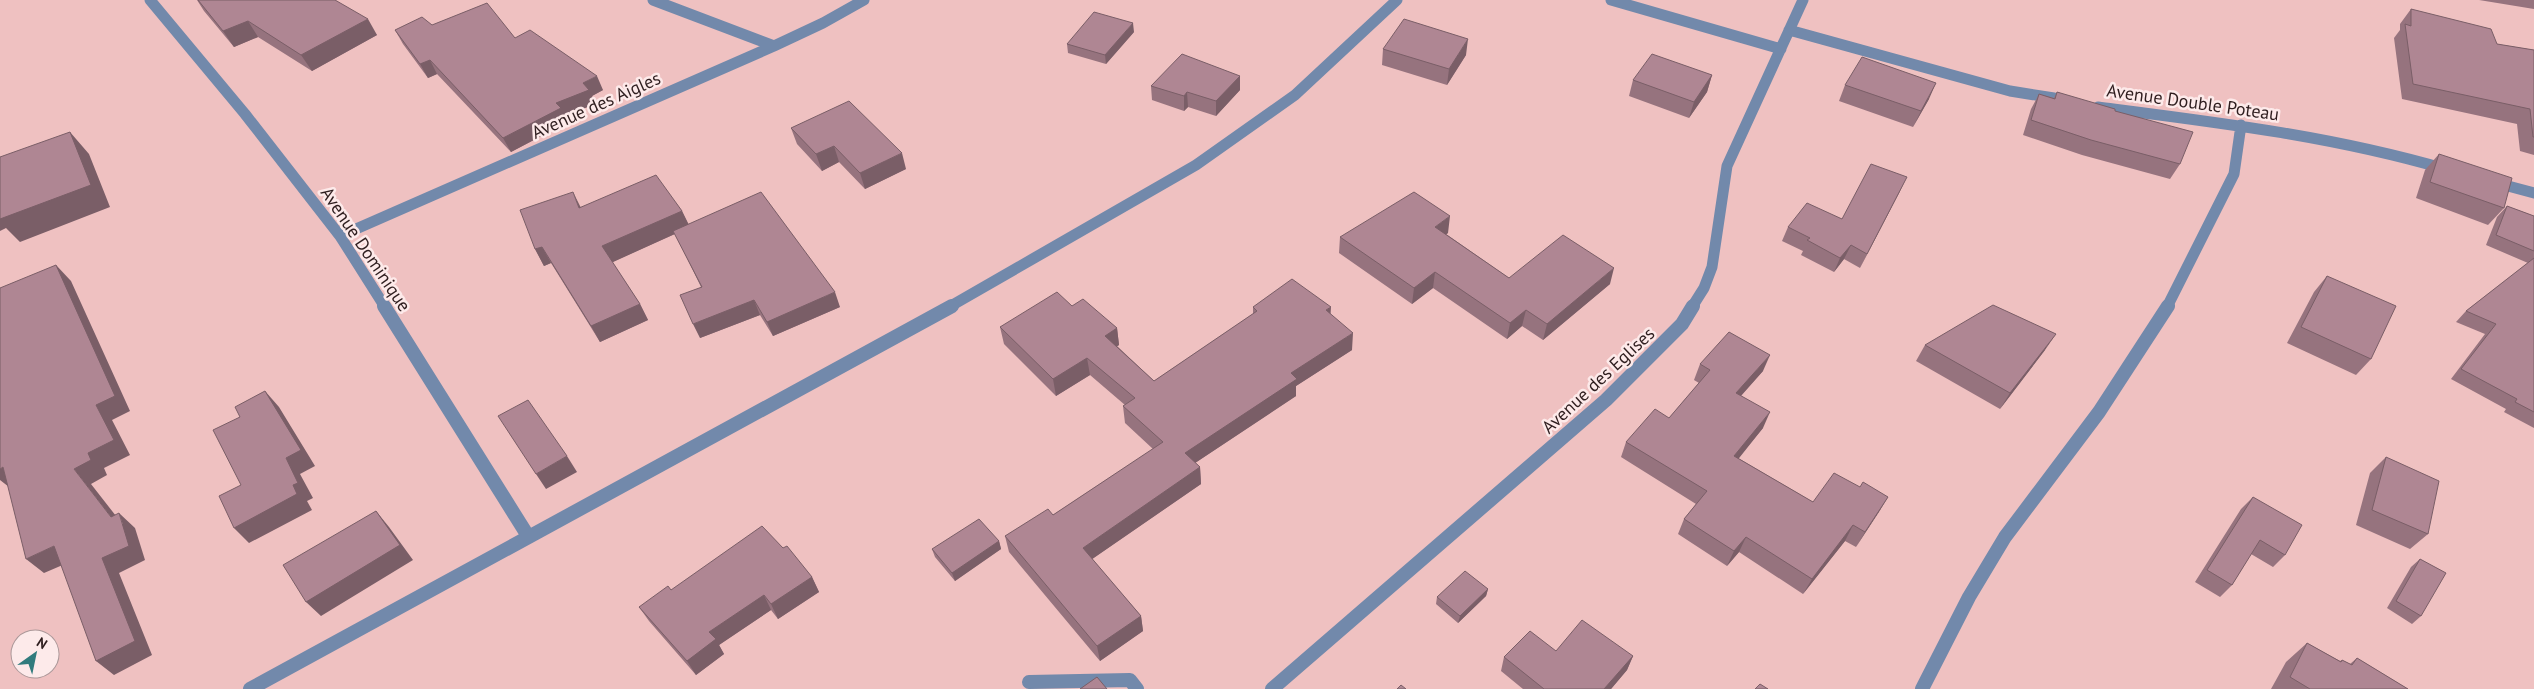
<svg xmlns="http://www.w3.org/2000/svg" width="2534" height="689" font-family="'PT Sans',sans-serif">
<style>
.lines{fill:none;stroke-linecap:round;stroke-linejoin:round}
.service{stroke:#7289ab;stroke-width:14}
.minor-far1{stroke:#7289ab;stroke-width:11}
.minor{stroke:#7289ab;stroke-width:14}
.wall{fill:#96737e}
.shaded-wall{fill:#7a5e67}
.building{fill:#af8693;stroke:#7a5e67}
.labels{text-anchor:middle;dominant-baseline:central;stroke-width:5;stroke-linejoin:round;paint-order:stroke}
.street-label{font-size:18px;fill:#2f1e1f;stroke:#fdeaea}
</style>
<rect width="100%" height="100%" fill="#efc1c1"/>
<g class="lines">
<path class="service" d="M 1029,682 L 1130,680 L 1137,689"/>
<path class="minor-far1" d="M 150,0 L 245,114 L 340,236 L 385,307
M 653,0 L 774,46
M 1611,0 L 1781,49
M 1789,30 L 2010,91 L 2054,98
M 2098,107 C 2215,122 2332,136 2445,169
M 2493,182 L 2534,193
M 340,236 L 774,46 L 823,23 L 864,0
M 949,307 L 1196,165 L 1295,95 L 1397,0
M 1692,307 L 1704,288 L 1712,267 L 1727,166 L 1803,0
M 2167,307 L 2234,174 L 2241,125"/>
<path class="minor" d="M 384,306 L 528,536
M 250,689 L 952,306
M 1272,689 L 1606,400 L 1682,324 L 1693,306
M 1922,689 L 1969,597 L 2005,537 L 2099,412 L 2168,306"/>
</g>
<path class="wall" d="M 197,0 L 335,0 L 377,35 L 312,71 L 258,37 L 234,47 L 204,11 Z
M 2479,0 L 2534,0 L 2534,9 Z
M 2411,9 L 2497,44 L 2534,50 L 2534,155 L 2520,151 L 2517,124 L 2402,99 L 2394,38 L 2400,30 L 2400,24 Z
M 432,25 L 515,38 L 603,90 L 592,96 L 595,104 L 565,116 L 568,122 L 511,152 L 437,74 L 428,78 L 403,44 L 395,30 Z
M 1134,32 L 1106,64 L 1068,53 L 1067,44 Z
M 1383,49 L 1466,55 L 1447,85 L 1382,65 Z
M 1712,75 L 1707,92 L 1689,118 L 1629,96 L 1633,80 Z
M 1240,76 L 1240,90 L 1216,116 L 1188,107 L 1184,111 L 1152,100 L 1151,86 Z
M 1845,85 L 1929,99 L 1913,127 L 1839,101 Z
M 2057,92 L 2115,111 L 2180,164 L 2170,179 L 2082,155 L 2023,135 L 2031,109 L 2039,94 L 2054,98 Z
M 791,128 L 906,169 L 865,189 L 839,162 L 822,171 L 797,144 Z
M 2439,154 L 2504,208 L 2488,225 L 2416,198 L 2425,170 Z
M 1900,191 L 1860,268 L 1844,259 L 1834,272 L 1801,255 L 1803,251 L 1782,241 L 1788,227 L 1842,219 Z
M 2507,206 L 2534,216 L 2534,428 L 2504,412 L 2506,409 L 2451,379 L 2485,334 L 2456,322 L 2466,311 L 2528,263 L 2486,245 L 2497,217 Z
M 580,207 L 682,211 L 688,224 L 840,307 L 773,336 L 760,315 L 700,338 L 701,287 L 675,234 L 612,262 L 640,304 L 648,320 L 600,342 L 551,263 L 544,266 L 535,249 Z
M 1448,233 L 1446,234 L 1509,278 L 1610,284 L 1543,340 L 1522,326 L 1507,339 L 1433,288 L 1412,304 L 1339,253 L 1340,237 Z
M 2327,276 L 2371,359 L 2356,375 L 2287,343 L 2314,292 Z
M 1072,306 L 1117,328 L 1119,345 L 1117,346 L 1154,381 L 1253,314 L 1253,307 L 1330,314 L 1352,350 L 1296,386 L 1296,396 L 1195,463 L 1200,467 L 1201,484 L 1092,559 L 1141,616 L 1143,631 L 1100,661 L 1009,552 L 1005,536 L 1053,515 L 1153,449 L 1125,423 L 1123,406 L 1125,405 L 1090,375 L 1056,396 L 1004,344 L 1000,327 Z
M 1925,345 L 2045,350 L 2000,409 L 1916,361 Z
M 1700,364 L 1763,371 L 1741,396 L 1763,428 L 1738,458 L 1813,502 L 1860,487 L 1888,497 L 1856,547 L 1845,541 L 1803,594 L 1739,552 L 1727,566 L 1678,534 L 1684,519 L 1696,504 L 1621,457 L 1626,442 L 1669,418 L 1699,383 L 1694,380 Z
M 2386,457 L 2428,534 L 2410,549 L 2356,525 L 2370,473 Z
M 2253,497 L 2285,555 L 2273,567 L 2251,554 L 2232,585 L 2220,597 L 2195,582 L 2241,509 Z
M 999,541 L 1001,549 L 955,581 L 935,557 L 932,549 Z
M 783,548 L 812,577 L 819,592 L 778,619 L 771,610 L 719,645 L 724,654 L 696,675 L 649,621 L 639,607 L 671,590 Z
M 2420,559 L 2421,616 L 2412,624 L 2387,608 L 2411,567 Z
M 1488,589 L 1486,596 L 1458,623 L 1436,604 L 1437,597 Z
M 2307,643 L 2340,661 L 2342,660 L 2350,664 L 2357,658 L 2408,689 L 2271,689 L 2286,662 Z
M 1556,651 L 1633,656 L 1627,670 L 1611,689 L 1523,689 L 1501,671 L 1504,657 Z"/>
<path class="shaded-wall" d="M 368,19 L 377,35 L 312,71 L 301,55 Z
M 248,21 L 258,37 L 234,47 L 223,31 Z
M 1133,23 L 1134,32 L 1106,64 L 1105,55 Z
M 1468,39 L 1466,55 L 1447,85 L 1449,69 Z
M 430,60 L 437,74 L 428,78 L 420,64 Z
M 1712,75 L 1707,92 L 1689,118 L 1694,102 Z
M 597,76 L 603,90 L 592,96 L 595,104 L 565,116 L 568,122 L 511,152 L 503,138 L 556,103 L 583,83 Z
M 1240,76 L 1240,90 L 1216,116 L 1216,101 Z
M 1936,83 L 1929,99 L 1913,127 L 1921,111 Z
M 1187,92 L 1188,107 L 1184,111 L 1184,96 Z
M 70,132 L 89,154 L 110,207 L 20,242 L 6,228 L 0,231 L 0,210 Z
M 834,146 L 839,162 L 822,171 L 816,154 Z
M 902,153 L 906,169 L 865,189 L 860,173 Z
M 1907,177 L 1900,191 L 1860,268 L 1867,254 Z
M 573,192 L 581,208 L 579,208 Z
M 682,211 L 690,227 L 611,263 L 602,246 Z
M 1450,216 L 1448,233 L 1433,244 L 1435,227 Z
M 1851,245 L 1844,259 L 1834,272 L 1840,258 Z
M 542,247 L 551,263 L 544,266 L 535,249 Z
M 56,265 L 71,281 L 130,411 L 112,420 L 130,455 L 104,468 L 107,475 L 91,484 L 123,525 L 119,513 L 135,528 L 145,560 L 119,573 L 152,655 L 114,675 L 96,661 L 102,558 L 111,517 L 74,469 L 88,453 L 96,405 Z
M 1614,268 L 1610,284 L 1543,340 L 1547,324 Z
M 1435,272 L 1433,288 L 1412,304 L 1414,288 Z
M 835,292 L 840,307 L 773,336 L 767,322 Z
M 754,300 L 760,315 L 700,338 L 693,324 Z
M 640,304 L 648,320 L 600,342 L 591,326 Z
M 1331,307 L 1330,324 L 1326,310 Z
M 1526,310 L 1522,326 L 1507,339 L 1510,323 Z
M 1117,328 L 1119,345 L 1107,353 L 1105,336 Z
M 1353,333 L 1352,350 L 1296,386 L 1296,396 L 1186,469 L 1185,453 L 1291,373 Z
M 2056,334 L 2045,350 L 2000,409 L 2010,393 Z
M 1770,355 L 1763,371 L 1729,409 L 1736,393 Z
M 1087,358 L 1090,375 L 1056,396 L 1053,379 Z
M 265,391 L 279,407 L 315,466 L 300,474 L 313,498 L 307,501 L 312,510 L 249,543 L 234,528 L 293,485 L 286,458 Z
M 1770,412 L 1763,428 L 1728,472 L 1734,456 Z
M 567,456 L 577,472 L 546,489 L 536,474 Z
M 3,467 L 9,487 L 0,480 L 0,469 Z
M 1200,467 L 1201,484 L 1085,564 L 1083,548 Z
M 1888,497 L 1879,512 L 1856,547 L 1865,532 Z
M 376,511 L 389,527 L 413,560 L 321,616 L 306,602 Z
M 1853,525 L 1845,541 L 1803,594 L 1812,579 Z
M 1746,537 L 1739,552 L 1727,566 L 1734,551 Z
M 999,541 L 1001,549 L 955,581 L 952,573 Z
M 54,546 L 72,561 L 44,573 L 26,559 Z
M 812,577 L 819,592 L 778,619 L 771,604 Z
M 1488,589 L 1486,596 L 1458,623 L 1460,616 Z
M 764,595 L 771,610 L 719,645 L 724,654 L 696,675 L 687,661 L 709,632 Z
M 1141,616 L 1143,631 L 1100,661 L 1097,646 Z
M 1633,656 L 1627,670 L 1611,689 L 1604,689 Z"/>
<path class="building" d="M 198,0 L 335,0 L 368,19 L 301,55 L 248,21 L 223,31 Z
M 487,3 L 515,38 L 530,30 L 597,76 L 583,83 L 589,90 L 556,103 L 561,108 L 503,138 L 430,60 L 420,64 L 395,30 L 422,17 L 432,25 Z
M 2411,9 L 2491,29 L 2497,44 L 2534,50 L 2534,137 L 2533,137 L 2530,109 L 2413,84 L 2405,24 L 2411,26 Z
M 1094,12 L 1133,23 L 1105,55 L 1067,44 Z
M 1404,19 L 1468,39 L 1449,69 L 1383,49 Z
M 1182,54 L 1240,76 L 1216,101 L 1187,92 L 1184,96 L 1151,86 Z
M 1652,54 L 1712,75 L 1694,102 L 1633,80 Z
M 1862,57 L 1936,83 L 1921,111 L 1845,85 Z
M 2057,92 L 2115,109 L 2115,111 L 2193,132 L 2180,164 L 2091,140 L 2031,120 L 2039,94 L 2055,99 Z
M 849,101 L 902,153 L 860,173 L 834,146 L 816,154 L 791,128 Z
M 70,132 L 91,185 L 0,219 L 0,157 Z
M 2439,154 L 2512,178 L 2504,208 L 2430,182 Z
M 1871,164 L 1907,177 L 1867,254 L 1851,245 L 1840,258 L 1807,240 L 1810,238 L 1788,227 L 1807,203 L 1842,219 Z
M 656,175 L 682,211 L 602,246 L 640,304 L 591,326 L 542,247 L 535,249 L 520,210 L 573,192 L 579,208 Z
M 761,192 L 835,292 L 767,322 L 754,300 L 693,324 L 680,295 L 702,287 L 673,231 Z
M 1414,192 L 1450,216 L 1435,227 L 1509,278 L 1563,235 L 1614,268 L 1547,324 L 1526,310 L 1510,323 L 1435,272 L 1414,288 L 1340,237 Z
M 2507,206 L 2534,216 L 2534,251 L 2496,235 Z
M 2534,258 L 2534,412 L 2515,402 L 2517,399 L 2461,369 L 2496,324 L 2466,311 Z
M 56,265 L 115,396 L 96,405 L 114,440 L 88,453 L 91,460 L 74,469 L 111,517 L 119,513 L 129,546 L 102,558 L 135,641 L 96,661 L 54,546 L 26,559 L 3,467 L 0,469 L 0,288 Z
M 2327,276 L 2396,306 L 2371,359 L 2301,327 Z
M 1292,279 L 1331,307 L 1326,310 L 1353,333 L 1291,373 L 1297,379 L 1185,453 L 1200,467 L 1083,548 L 1141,616 L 1097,646 L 1005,536 L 1048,509 L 1053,515 L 1163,442 L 1123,406 L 1135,398 L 1087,358 L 1053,379 L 1000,327 L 1057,292 L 1072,306 L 1083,299 L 1117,328 L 1105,336 L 1154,381 L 1257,311 L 1253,307 Z
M 1993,305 L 2056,334 L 2010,393 L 1925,345 Z
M 1729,332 L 1770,355 L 1736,393 L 1770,412 L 1734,456 L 1813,502 L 1834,473 L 1860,487 L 1863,482 L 1888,497 L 1865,532 L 1853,525 L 1812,579 L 1746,537 L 1734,551 L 1684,519 L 1707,491 L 1626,442 L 1655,409 L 1669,418 L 1710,370 L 1700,364 Z
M 265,391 L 301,450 L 286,458 L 298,483 L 293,485 L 297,494 L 234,528 L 219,496 L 241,485 L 213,430 L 240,417 L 235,407 Z
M 528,400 L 567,456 L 536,474 L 498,416 Z
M 2386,457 L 2439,481 L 2428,534 L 2372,510 Z
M 2253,497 L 2302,525 L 2285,555 L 2260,540 L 2232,585 L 2207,570 Z
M 376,511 L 400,545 L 306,602 L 283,565 Z
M 979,519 L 999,541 L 952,573 L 932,549 Z
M 762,526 L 783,548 L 787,546 L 812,577 L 771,604 L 764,595 L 709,632 L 716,639 L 687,661 L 639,607 L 668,586 L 671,590 Z
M 2420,559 L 2446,573 L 2421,616 L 2396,601 Z
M 1465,571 L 1488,589 L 1460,616 L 1437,597 Z
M 1582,620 L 1633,656 L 1604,689 L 1544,689 L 1504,657 L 1530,631 L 1556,651 Z
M 2307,643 L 2341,662 L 2342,660 L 2352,665 L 2357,658 L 2408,689 L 2310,689 L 2290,677 Z
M 1097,677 L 1107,689 L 1080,689 Z
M 1760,684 L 1768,689 L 1755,689 Z
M 1401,685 L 1406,689 L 1397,689 Z"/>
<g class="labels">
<g class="street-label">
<text transform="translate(2193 102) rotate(8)">Avenue Double Poteau</text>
<text transform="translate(596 105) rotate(-24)">Avenue des Aigles</text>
<text transform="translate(366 249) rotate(56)">Avenue Dominique</text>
<text transform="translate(1598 380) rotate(-43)">Avenue des Eglises</text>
</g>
</g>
<g transform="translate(35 654) rotate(33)"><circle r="24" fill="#fdeaea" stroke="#ab9899"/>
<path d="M0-4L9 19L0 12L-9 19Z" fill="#317b7d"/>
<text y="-8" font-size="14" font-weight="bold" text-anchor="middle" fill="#2f1e1f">N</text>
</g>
</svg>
